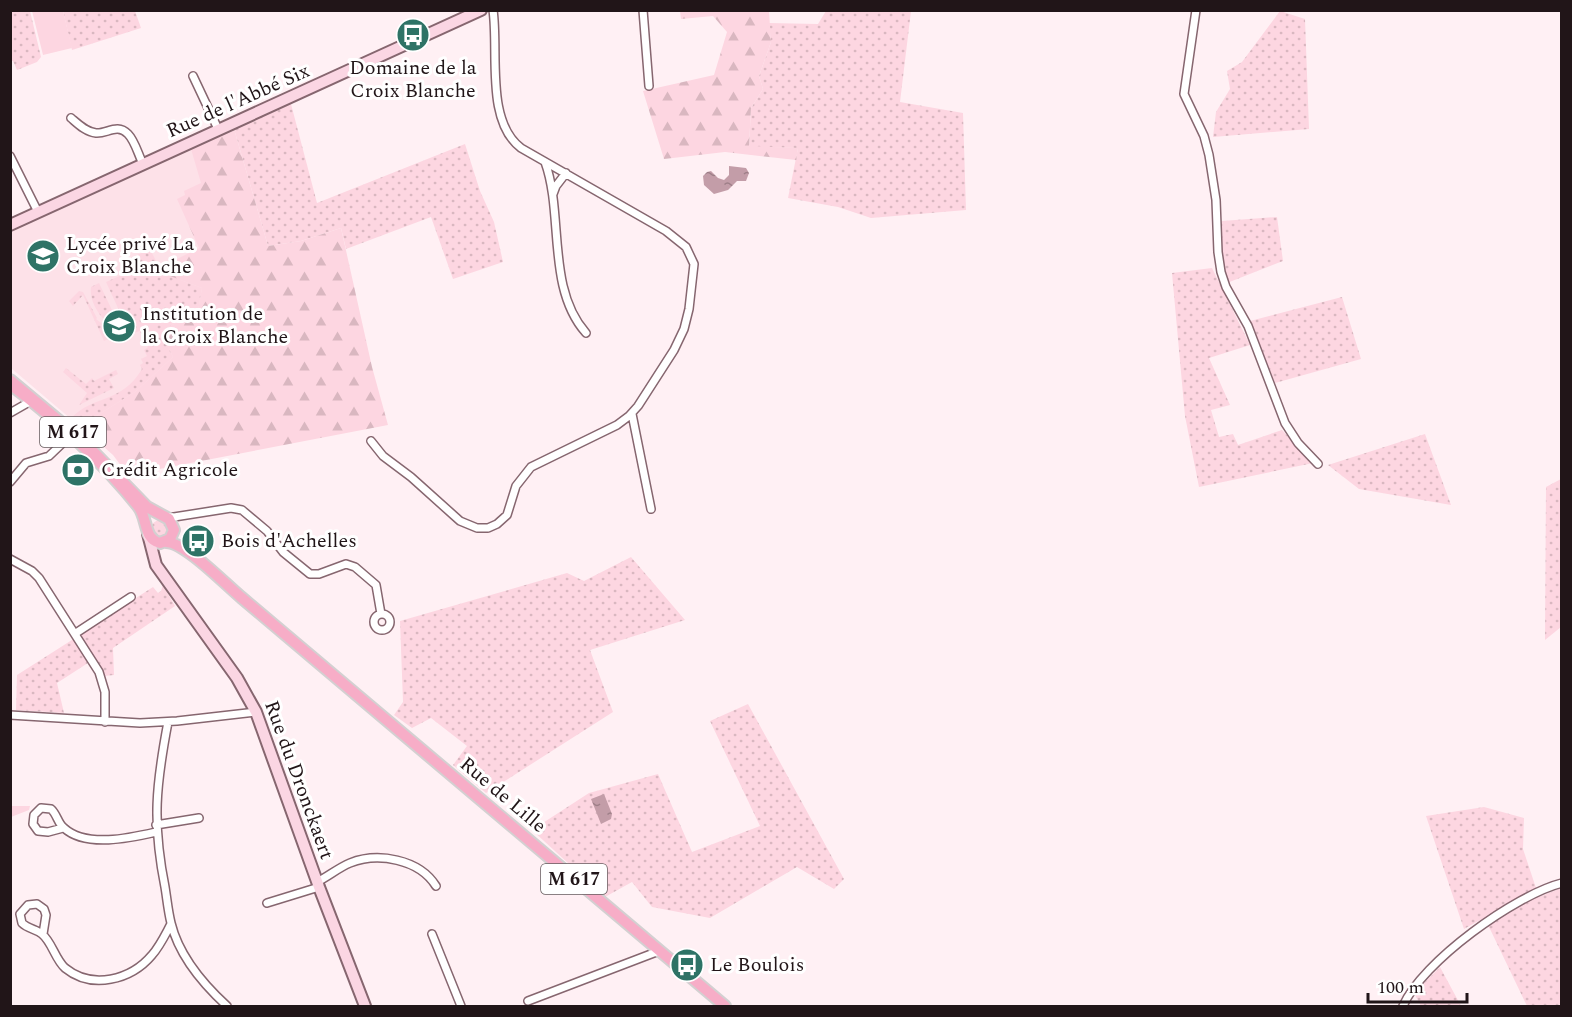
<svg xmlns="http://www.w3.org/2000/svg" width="1572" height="1017" font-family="Spectral,serif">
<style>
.built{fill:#fde1e8}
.grass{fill:url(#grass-dots)}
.forest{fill:url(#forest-firs)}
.park{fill:url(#park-crowns)}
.garden{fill:#fdd6e1}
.water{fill:url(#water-ripples)}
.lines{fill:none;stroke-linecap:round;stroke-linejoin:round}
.minor-casing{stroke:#86666f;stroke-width:10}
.secondary-casing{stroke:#86666f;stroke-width:14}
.primary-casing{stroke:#d3d0d1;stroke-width:14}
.minor{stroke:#fff;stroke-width:7}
.secondary{stroke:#fbd6e3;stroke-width:10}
.primary{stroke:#f7adc7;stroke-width:10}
.labels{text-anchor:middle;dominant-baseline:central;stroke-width:6;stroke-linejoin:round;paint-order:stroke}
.shield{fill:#fff;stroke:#645b5d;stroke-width:1.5}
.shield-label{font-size:18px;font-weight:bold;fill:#211518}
.poi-label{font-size:20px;fill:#211518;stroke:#fff;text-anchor:start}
.street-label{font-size:20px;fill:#211518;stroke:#fff}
</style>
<defs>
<pattern id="grass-dots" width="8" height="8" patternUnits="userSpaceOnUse" patternTransform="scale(1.5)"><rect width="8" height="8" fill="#fdd6e1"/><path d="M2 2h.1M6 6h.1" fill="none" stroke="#d9b7c0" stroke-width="1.8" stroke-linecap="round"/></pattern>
<pattern id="forest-firs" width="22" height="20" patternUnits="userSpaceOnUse" patternTransform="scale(1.5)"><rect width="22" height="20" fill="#fdd6e1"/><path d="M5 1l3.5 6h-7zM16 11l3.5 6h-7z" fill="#d9b7c0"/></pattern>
<pattern id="park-crowns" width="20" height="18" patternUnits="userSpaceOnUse" patternTransform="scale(1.5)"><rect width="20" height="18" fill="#fdd6e1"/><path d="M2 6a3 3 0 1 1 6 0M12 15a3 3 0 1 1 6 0" fill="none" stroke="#d9b7c0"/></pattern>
<pattern id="water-ripples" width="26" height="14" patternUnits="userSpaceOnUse" patternTransform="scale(1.5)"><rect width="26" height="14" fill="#c39da8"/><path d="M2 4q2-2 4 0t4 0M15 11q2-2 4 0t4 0" fill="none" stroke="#9e7f88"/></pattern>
</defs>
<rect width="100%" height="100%" fill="#fff0f4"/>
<path class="built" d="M 195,147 L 229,288 L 104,447 L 11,368 L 10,232 Z"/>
<path class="grass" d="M 11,10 L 30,11 L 41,57 L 37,62 L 17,70 L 13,61 L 11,61 Z
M 63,11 L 135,11 L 141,28 L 72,50 Z
M 826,11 L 911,11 L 900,102 L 963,113 L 966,210 L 871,218 L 838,207 L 788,198 L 798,148 L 749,147 L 751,108 L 763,89 L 759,76 L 771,42 L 769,23 L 818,24 Z
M 1280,11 L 1305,19 L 1309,129 L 1213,137 L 1216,112 L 1230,89 L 1227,71 L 1242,62 Z
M 291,104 L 317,203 L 465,144 L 480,191 L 494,222 L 503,262 L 453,279 L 431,217 L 346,249 L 341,228 L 301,241 L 268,246 L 234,129 Z
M 1277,217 L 1283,261 L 1227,283 L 1222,263 L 1220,226 L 1222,221 Z
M 150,249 L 162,273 L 202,288 L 198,311 L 161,331 L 173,357 L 135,392 L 80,426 L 71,418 C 95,394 121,404 142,369 L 140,365 L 143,363 L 141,359 L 147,356 L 144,350 L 148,347 L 140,331 L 130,334 L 106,282 L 140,267 L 135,256 Z
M 1212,268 L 1250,345 L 1209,358 L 1230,405 L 1211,410 L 1219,437 L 1233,434 L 1238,445 L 1282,430 L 1313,463 L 1199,487 L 1185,416 L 1172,273 Z
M 99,283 L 122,331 L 117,334 C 105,320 89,307 91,287 Z
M 79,291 L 83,292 L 97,318 L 96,319 L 105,326 L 104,329 L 108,333 L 110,331 L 115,336 L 104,341 L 83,295 L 73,306 L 69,301 Z
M 1342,297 L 1361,359 L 1275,383 L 1250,321 Z
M 66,368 L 86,384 L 92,378 L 94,381 L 116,370 L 118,374 L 109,379 L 114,388 L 79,405 L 87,393 L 63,372 Z
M 1425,434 L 1451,505 L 1359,489 L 1328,465 Z
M 1561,479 L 1561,627 L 1545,640 L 1546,487 Z
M151 529a9 9 0 1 1 18 0a9 9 0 1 1-18 0Z
M 631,557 L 685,620 L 590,650 L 613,712 L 486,793 L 453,765 L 467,746 L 431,718 L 412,728 L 394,715 L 403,702 L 400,621 L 567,573 L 584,581 Z
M 163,585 L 175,606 L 113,648 L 114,675 L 104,676 L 95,658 L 80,634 L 153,587 L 158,593 L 161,591 Z
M 75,638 L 91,661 L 57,683 L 64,713 L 16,710 L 17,675 Z
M 748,704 L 844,879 L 834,889 L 797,867 L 710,918 L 652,907 L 632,882 L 605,897 L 532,830 L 589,793 L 658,774 L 692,852 L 760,826 L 710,721 Z
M 1484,807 L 1524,818 L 1523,849 L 1539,897 L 1561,888 L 1562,1003 L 1557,1006 L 1527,1006 L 1490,929 L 1482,919 L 1464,929 L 1426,816 Z
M 1440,967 L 1461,1006 L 1421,1006 L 1415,995 L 1425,982 Z"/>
<path class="forest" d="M 719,10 L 769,11 L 771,42 L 759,76 L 763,89 L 751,108 L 749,146 L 798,148 L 796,160 L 725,152 L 664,159 L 643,91 L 714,75 L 727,32 L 713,16 L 681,19 L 680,11 L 711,11 L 712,12 Z
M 234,129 L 268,246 L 301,241 L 341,228 L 372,367 L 388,425 L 128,475 L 113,455 L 80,426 L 135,392 L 173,357 L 161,331 L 198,311 L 202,288 L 162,273 L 159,268 L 199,248 L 177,199 L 185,195 L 184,191 L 201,183 L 191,149 Z"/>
<path class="park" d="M 11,806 L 30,806 L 29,810 L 11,817 Z"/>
<path class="garden" d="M 32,11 L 63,11 L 72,48 L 43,55 Z"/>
<path class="water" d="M 729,166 L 746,168 L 749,173 L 746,181 L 737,181 L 728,190 L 714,194 L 704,185 L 703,176 L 707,172 L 711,171 L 718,178 L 724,180 L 729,175 Z
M 604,794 L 612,814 L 611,819 L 601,824 L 591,799 Z"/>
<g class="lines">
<g class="minor-casing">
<path id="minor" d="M 643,10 L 649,86
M 1196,10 L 1184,94 L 1204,136 L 1209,155 L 1216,200 L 1218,252 L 1221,272 L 1226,287 L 1248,326 L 1285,423 L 1298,443 L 1318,464
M 193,76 L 218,129
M 71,118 C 78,124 86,132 96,133 C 107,134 117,123 128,134 C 135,141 138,154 143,164
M 10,156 L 38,212
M 545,162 C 564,214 546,288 586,333
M 553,194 L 556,186 L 566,173
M 10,413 L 31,401
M 632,414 L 651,509
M 371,441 L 383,456 L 411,477 L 460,521 L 477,528 L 488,528 L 497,524 L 507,515 L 516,486 L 531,467 L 617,425 L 629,416 L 638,406 L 674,350 L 684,329 L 689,309 L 694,264 L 686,247 L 666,231 L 521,148 C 485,121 499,51 493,10
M 10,482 L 26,463 L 49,456 L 71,435
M 165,517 L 174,517 L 231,508 L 242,510 L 267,531 L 283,552 L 310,574 L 319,574 L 346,564 L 355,567 L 376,585 L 381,614
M 10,559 L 32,571 L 39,578 L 99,672 L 105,692 L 105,722
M374 622a8 8 0 1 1 16 0a8 8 0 1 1-16 0Z
M 76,633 L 131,597
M 10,715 L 140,723 L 177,721 L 256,712
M 168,722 C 156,785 152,822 165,887 C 167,899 168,911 171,923 C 179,956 203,984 227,1006
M 156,825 L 199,818
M 63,828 L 48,832 L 38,831 L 33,824 L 34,815 L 41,808 L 51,809 C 57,814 58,824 64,828 C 86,848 130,838 156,832
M 317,882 C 329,876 338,868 350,863 C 378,852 419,859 436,886
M 267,903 L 319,887
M 43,934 L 46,915 L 44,909 L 37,904 L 28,905 L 20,914 L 22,923 C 28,929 36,929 42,934 C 52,942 55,959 65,968 C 92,990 131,980 152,955 C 160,946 165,935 171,924
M 432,934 L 461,1006
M 528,1001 L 659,951
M 1403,1006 C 1422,962 1515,895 1562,883"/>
</g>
<g class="secondary-casing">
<path id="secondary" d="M 10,225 L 481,10
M 148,534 L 156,565 L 237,678 L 256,712 L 319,887 L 365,1006"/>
</g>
<g class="primary-casing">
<path id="primary" d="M 10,380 L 82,440 L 147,507 L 169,519 L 174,530 L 170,539 L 160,543 C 143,539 148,518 138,506 C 101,460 57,420 10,384
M 166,542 C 185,542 226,585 242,598 L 725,1006"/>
</g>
<use href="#minor" class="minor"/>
<use href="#secondary" class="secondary"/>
<use href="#primary" class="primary"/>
</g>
<defs>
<g id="bus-disc" transform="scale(1.725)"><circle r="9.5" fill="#2e7366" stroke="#fff"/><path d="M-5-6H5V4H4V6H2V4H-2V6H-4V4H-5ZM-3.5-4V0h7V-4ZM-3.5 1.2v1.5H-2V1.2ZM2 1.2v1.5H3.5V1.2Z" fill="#fff"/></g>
<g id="school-disc" transform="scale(1.725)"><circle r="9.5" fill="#2e7366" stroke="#fff"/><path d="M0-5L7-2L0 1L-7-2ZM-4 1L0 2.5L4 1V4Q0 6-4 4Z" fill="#fff"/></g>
<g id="bank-disc" transform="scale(1.725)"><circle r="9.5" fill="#2e7366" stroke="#fff"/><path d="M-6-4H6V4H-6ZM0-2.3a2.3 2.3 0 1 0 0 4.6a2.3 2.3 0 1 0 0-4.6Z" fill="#fff"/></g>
</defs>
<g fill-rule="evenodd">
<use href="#bus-disc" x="413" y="35"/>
<use href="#school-disc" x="43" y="256"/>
<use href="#school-disc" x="119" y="326"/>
<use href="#bank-disc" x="78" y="470"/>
<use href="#bus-disc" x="198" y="541"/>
<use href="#bus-disc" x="687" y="965"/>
</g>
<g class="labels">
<g class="shield">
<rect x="40" y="417" width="66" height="30" rx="4.5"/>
<rect x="541" y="864" width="66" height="30" rx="4.5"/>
</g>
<g class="shield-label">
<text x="73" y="432">M 617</text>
<text x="574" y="879">M 617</text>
</g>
<g class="poi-label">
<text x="413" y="68" text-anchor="middle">Domaine de la<tspan x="413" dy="23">Croix Blanche</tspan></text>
<text x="66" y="244">Lycée privé La<tspan x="66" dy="23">Croix Blanche</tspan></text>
<text x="142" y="314">Institution de<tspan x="142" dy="23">la Croix Blanche</tspan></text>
<text x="101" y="470">Crédit Agricole</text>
<text x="221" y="541">Bois d'Achelles</text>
<text x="710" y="965">Le Boulois</text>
</g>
<g class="street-label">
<text transform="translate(238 101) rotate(-24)">Rue de l'Abbé Six</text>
<text transform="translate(299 780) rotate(70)">Rue du Dronckaert</text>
<text transform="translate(503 795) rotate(40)">Rue de Lille</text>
</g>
</g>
<rect width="1572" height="1017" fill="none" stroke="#211518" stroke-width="24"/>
<path d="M1368 993v9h99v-9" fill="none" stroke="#211518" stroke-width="3"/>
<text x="1377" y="993" font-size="18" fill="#211518" stroke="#ffffff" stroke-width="4.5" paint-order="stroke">100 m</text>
</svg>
